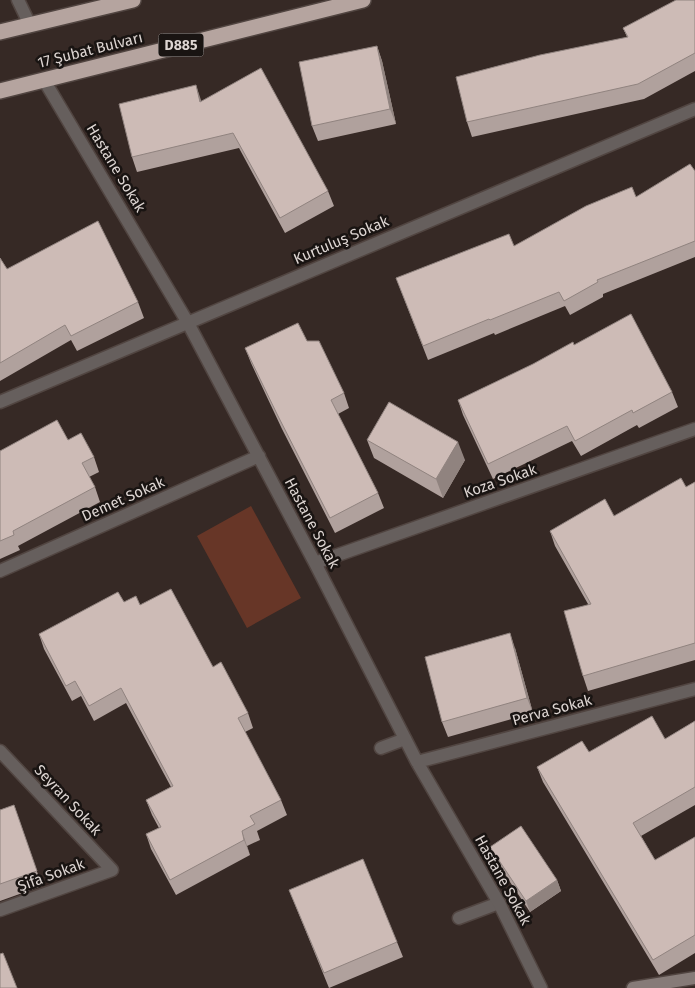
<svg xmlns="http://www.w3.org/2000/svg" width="695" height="988" font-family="'Fira Sans',sans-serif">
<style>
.green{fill:#673627}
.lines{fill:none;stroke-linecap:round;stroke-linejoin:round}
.lane-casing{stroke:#514541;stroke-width:15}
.street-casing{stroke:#514541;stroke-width:15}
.secondary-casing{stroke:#514541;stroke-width:15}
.highway-casing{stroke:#514541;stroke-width:18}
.lane{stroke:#665f5d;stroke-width:12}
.street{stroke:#665f5d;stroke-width:12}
.secondary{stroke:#867b78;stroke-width:12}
.highway{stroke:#b5a49f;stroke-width:15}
.wall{fill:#b0a19d}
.shaded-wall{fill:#90837f}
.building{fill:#cdbbb6;stroke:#90837f}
.labels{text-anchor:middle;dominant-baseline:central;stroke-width:5;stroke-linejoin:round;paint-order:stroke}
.shield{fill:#191412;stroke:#a29b98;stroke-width:1}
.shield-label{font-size:14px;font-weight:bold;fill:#ddd5d2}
.street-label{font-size:15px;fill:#ddd5d2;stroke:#191412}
</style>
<rect width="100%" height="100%" fill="#362925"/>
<path class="green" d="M 251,506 L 301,598 L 247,628 L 197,536 Z"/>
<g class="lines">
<g class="lane-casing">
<path id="lane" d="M 381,748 L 405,739
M 459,918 L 499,903"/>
</g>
<g class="street-casing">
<path id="street" d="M 18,0 L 30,25
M 44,80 L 188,323 L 315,563 L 417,762 L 499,903 L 541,988
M 0,402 L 695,109
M 315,563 L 695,429
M 0,571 L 259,456
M 0,751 L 112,870 L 0,910
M 417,762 L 695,689"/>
</g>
<g class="secondary-casing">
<path id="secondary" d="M 633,988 L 695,978"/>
</g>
<g class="highway-casing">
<path id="highway" d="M 0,32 L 133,0
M 0,91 L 363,0"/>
</g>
<use href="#lane" class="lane"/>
<use href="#street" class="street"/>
<use href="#secondary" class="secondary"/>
<use href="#highway" class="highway"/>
</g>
<path class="wall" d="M 695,0 L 695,71 L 644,99 L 472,137 L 467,122 L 627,37 L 623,28 Z
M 377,46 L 382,61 L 396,124 L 318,141 L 312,126 Z
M 201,101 L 328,191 L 334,206 L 285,233 L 239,148 L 137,172 L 132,157 Z
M 695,171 L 695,257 L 603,294 L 603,297 L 570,315 L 565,306 L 495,335 L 494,333 L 428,360 L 396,278 L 514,246 L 636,197 Z
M 0,258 L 7,269 L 138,302 L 144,318 L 77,351 L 71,340 L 0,381 Z
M 307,341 L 344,393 L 349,408 L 338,414 L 378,493 L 384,508 L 335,533 L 282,429 L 251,363 L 245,348 Z
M 574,345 L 672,392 L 678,407 L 639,428 L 637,425 L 581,456 L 572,441 L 493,479 L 463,415 L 458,400 Z
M 68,440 L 94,457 L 99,472 L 89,477 L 95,487 L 100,502 L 18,546 L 20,550 L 0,559 L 0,451 Z
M 367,440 L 465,460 L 443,498 L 374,458 Z
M 695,482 L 695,660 L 588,691 L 583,676 L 588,604 L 555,546 L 550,531 L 614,516 L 686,487 Z
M 124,602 L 140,605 L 213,667 L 248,713 L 253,728 L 245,732 L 281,800 L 287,815 L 257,831 L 260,840 L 247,846 L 250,855 L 176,895 L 151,849 L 146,834 L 159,828 L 152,815 L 146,800 L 171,787 L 126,703 L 94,721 L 81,696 L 72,701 L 44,649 L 39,634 Z
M 515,648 L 533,713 L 448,737 L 442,722 Z
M 695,721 L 695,805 L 641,836 L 655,860 L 695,837 L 695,953 L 659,975 L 543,782 L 537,767 L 589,752 L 665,739 Z
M 14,805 L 42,886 L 0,901 L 0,810 Z
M 490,847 L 557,880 L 561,891 L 530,912 L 494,858 Z
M 289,890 L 397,942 L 403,957 L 329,988 Z"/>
<path class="shaded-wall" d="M 377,46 L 382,61 L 396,124 L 390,109 Z
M 196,85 L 201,100 L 205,117 L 200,102 Z
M 458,442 L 465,460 L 443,498 L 436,479 Z
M 510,633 L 515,648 L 533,713 L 527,698 Z
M 242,831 L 250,855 L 244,840 Z
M 557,880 L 561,891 L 530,912 L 526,901 Z"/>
<path class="building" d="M 676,0 L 695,0 L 695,53 L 638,84 L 467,122 L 456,77 L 540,55 L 628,37 L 623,28 Z
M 377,46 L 390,109 L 312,126 L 299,62 Z
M 261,68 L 328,191 L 280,218 L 233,133 L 132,157 L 119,104 L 196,85 L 200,102 Z
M 690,164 L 695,171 L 695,241 L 597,280 L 598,282 L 564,301 L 559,292 L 490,320 L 489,319 L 423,346 L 396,278 L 509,234 L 514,246 L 586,206 L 632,187 L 636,197 Z
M 98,221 L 138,302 L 71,336 L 65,325 L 0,363 L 0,258 L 7,269 Z
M 631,314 L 672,392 L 633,413 L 632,410 L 575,441 L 567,426 L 488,464 L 458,400 L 533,364 L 573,342 L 574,345 Z
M 298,323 L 307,341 L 319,341 L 344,393 L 331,400 L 378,493 L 330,518 L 277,414 L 245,348 Z
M 389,402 L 458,442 L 436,479 L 367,440 Z
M 57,420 L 68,440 L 81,433 L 94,457 L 82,463 L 95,487 L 13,531 L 14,535 L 0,541 L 0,451 Z
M 681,478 L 686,487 L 695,482 L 695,643 L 583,676 L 564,611 L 591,604 L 550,531 L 605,499 L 614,516 Z
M 171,589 L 213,667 L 221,662 L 248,713 L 238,718 L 281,800 L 250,816 L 255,824 L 242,831 L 244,840 L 170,880 L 146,834 L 161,827 L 146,800 L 173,786 L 121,688 L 89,706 L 75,681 L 66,686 L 39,634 L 118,592 L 124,602 L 136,596 L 140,605 Z
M 510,633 L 527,698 L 442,722 L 425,657 Z
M 652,716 L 665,739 L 695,721 L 695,787 L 633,823 L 655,860 L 695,837 L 695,935 L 653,960 L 537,767 L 582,741 L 589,752 Z
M 14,805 L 37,871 L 0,884 L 0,810 Z
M 521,826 L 557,880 L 526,901 L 490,847 Z
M 363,859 L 397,942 L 324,973 L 289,890 Z
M 3,953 L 17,988 L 0,988 L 0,954 Z"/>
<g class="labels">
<rect class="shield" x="158.5" y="33.5" width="45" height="23" rx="4"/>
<g class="shield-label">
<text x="181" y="45">D885</text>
</g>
<g class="street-label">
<text transform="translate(90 50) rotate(-14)">17 Şubat Bulvarı</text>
<text transform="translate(116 168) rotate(59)">Hastane Sokak</text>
<text transform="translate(341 240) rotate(-23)">Kurtuluş Sokak</text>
<text transform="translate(500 481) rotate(-19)">Koza Sokak</text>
<text transform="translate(123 499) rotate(-24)">Demet Sokak</text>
<text transform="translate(312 523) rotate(62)">Hastane Sokak</text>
<text transform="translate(552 710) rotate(-15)">Perva Sokak</text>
<text transform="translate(68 800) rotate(47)">Seyran Sokak</text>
<text transform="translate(51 875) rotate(-20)">Şifa Sokak</text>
<text transform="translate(503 880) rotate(61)">Hastane Sokak</text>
</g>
</g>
</svg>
